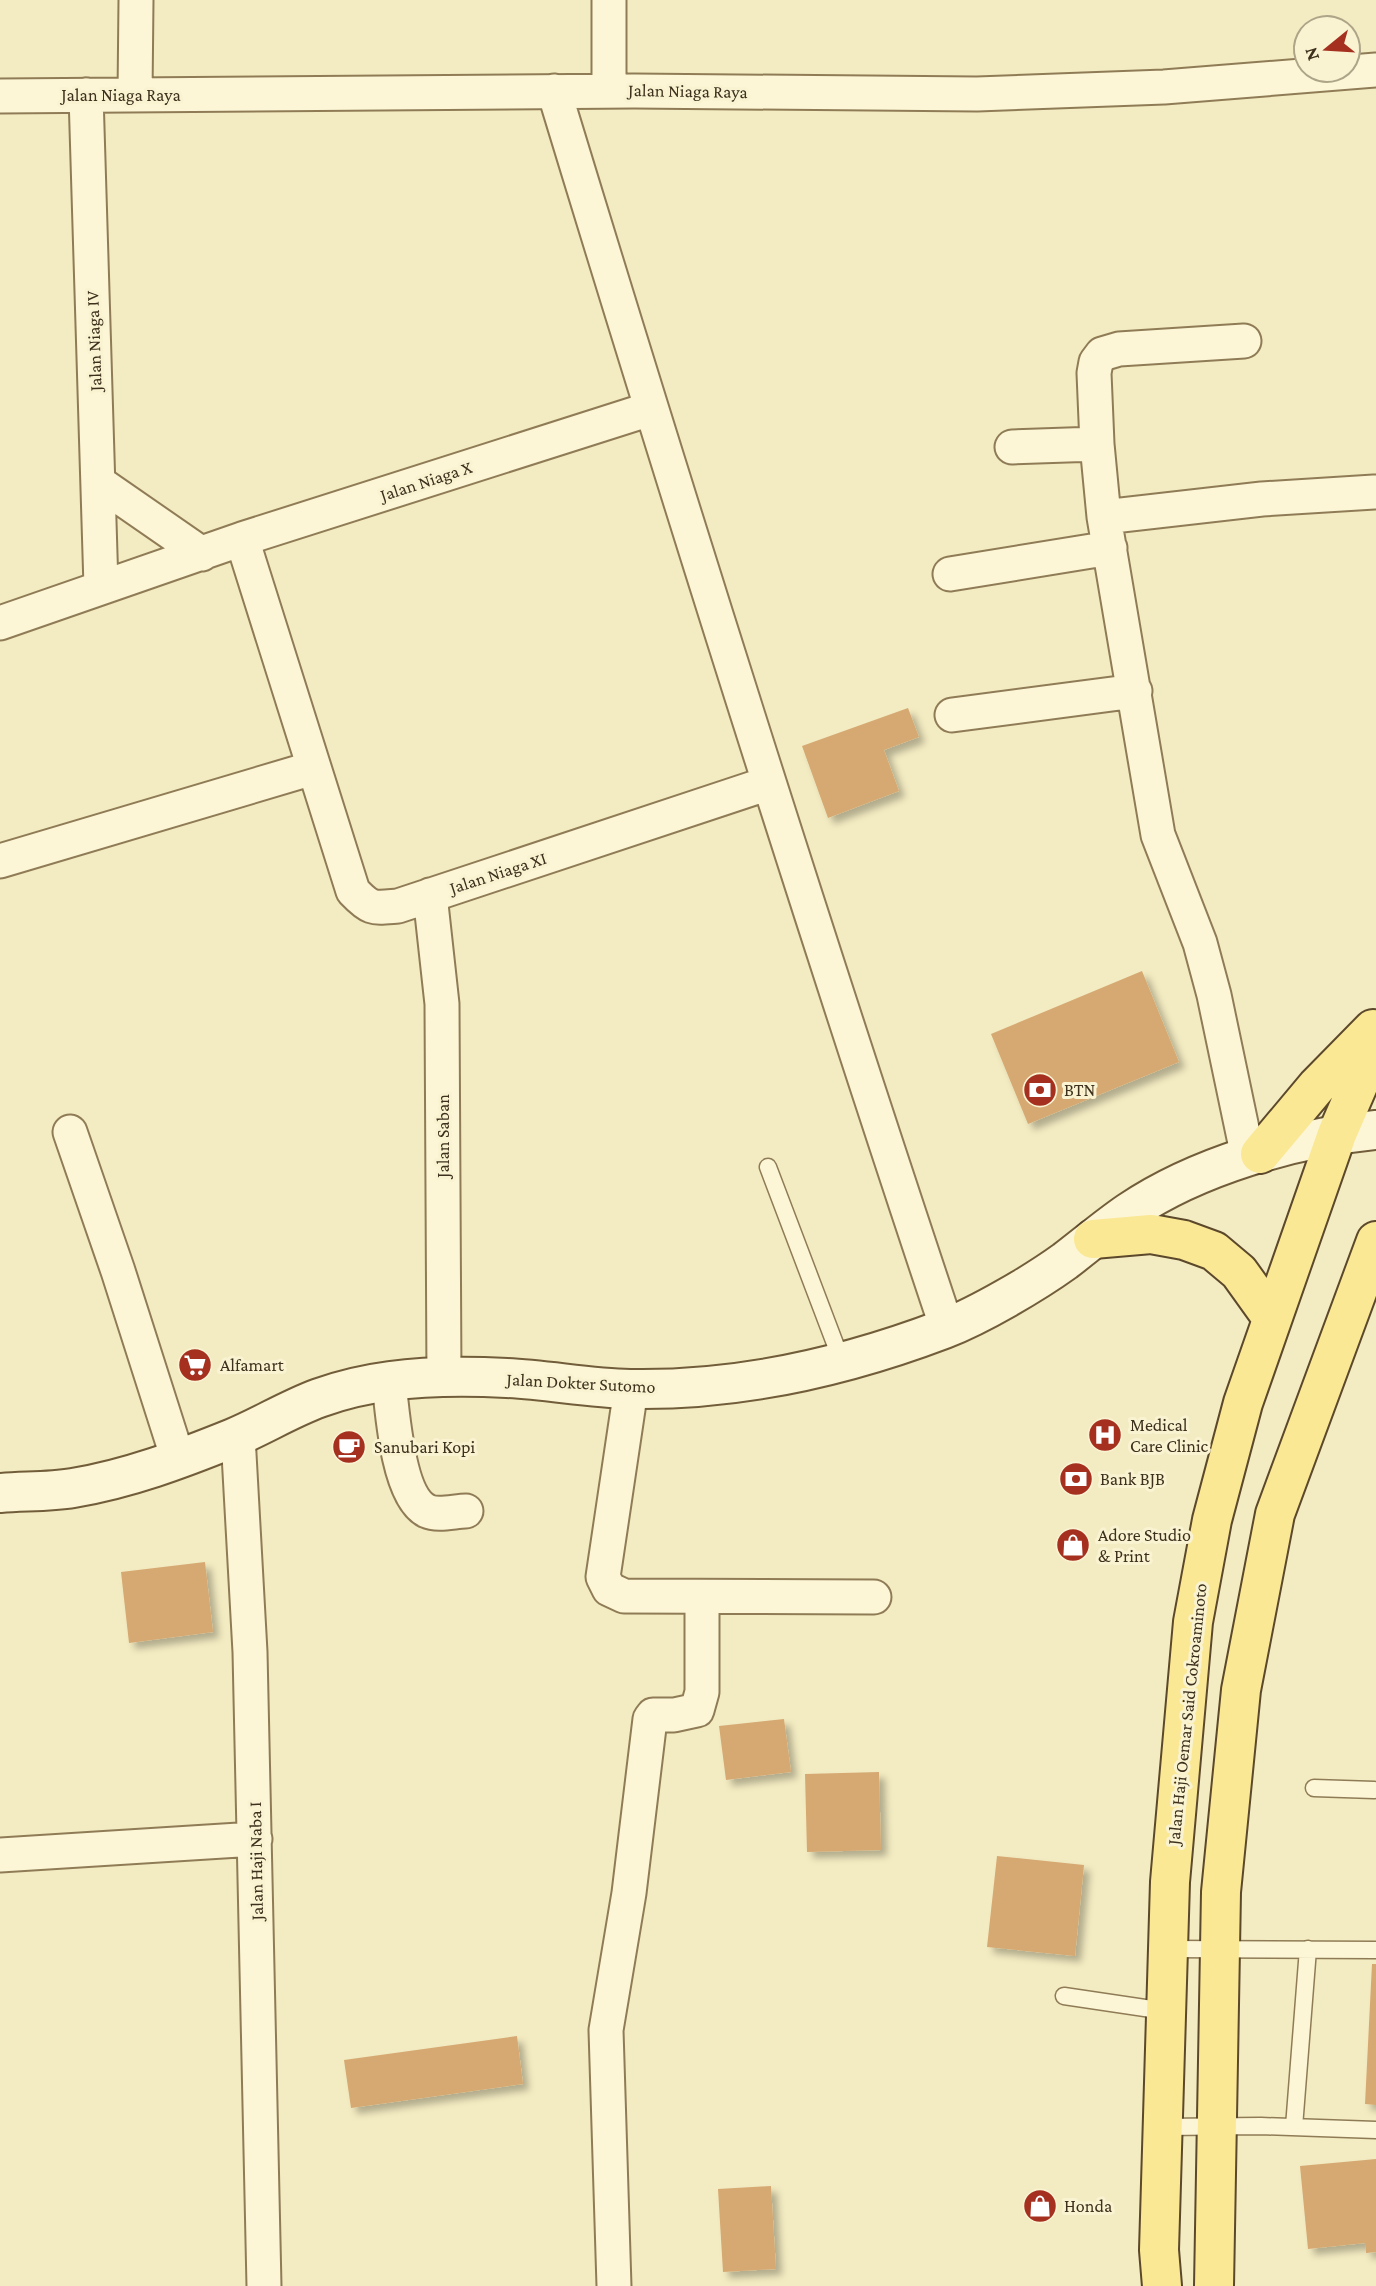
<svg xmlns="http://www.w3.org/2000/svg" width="1376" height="2286" font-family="'Crimson Pro',serif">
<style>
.building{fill:#d6a973;filter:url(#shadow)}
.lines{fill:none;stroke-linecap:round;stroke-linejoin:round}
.lane-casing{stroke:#8f7c56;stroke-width:19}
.street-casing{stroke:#8f7c56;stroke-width:37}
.secondary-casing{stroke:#715d39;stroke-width:42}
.primary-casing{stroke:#5c482b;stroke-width:42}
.lane{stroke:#fcf6d6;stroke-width:16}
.street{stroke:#fcf6d6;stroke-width:33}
.secondary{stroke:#fcf6d6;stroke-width:38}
.primary{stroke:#fae895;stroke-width:38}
.labels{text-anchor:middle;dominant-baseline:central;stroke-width:6;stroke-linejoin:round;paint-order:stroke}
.street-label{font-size:18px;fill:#3d301c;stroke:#f9f3d2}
.poi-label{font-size:18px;fill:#3d301c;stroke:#f9f3d2;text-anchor:start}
</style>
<defs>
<filter id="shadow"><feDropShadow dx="6" dy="6" stdDeviation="3.5" flood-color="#0004"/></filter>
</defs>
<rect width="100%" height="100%" fill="#f3ebc1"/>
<path class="building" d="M 908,708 L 919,737 L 884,750 L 899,791 L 828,818 L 802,746 Z
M 1142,971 L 1179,1062 L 1028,1124 L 991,1034 Z
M 205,1562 L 213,1632 L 129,1643 L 121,1572 Z
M 784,1719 L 791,1772 L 726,1780 L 719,1726 Z
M 879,1772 L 881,1850 L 807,1852 L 805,1774 Z
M 997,1856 L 1084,1865 L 1075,1956 L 987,1947 Z
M 1372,1964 L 1376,1964 L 1376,2105 L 1365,2104 Z
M 517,2036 L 523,2084 L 351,2108 L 344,2060 Z
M 1376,2159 L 1376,2252 L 1366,2253 L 1365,2243 L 1308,2249 L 1300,2166 Z
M 771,2186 L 776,2269 L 723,2272 L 718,2189 Z"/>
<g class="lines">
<g class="lane-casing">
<path id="lane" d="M 768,1167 L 842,1362
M 1314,1788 L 1374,1790
M 1168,1949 L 1376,1950
M 1064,1996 L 1165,2011
M 1163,2127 L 1261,2126 L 1376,2130
M 1294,2127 L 1308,1949"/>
</g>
<g class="street-casing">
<path id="street" d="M 609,0 L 609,91
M 554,91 C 680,505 810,918 947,1328
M 86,95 L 101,587
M 135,95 L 136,0
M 0,96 L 634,91 L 977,94 L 1164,87 L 1376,70
M 1244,341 L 1119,349 L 1102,354 L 1096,362 L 1094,373 L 1097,444 L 1104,517 L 1158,835 L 1200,943 L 1214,995 L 1248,1157
M 1012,447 L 1097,444
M 98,482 L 202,554
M 1104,517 L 1262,499 L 1374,492
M 242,539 L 353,891 C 371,910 373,908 398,906 L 769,783
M 950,574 L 1110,548
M 0,623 L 242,539 L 650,409
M 952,715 L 1135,691
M 0,861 L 313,768
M 430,895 L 442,1004 L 444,1377
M 70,1132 L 118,1271 L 178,1459
M 389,1381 C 392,1411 398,1497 427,1511 C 438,1516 455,1511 466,1511
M 631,1389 L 603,1577 L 609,1589 L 624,1596 L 874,1597
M 238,1436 L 250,1652 L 264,2286
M 0,1855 L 255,1839
M 614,2286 L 606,2030 L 629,1893 L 650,1719 L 653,1715 L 674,1715 L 697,1710 L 702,1692 L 702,1597"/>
</g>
<g class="secondary-casing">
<path id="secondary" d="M 0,1493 C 24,1491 49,1492 73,1488 C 128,1479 181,1459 233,1438 C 262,1426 289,1409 319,1398 C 341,1390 367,1384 390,1381 C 428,1376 468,1376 507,1378 C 548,1380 589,1388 630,1389 C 737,1391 844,1367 944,1329 C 980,1315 1033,1284 1065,1261 C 1086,1245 1107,1227 1129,1212 C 1197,1166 1294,1138 1376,1130"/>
</g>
<g class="primary-casing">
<path id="primary" d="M 1260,1154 L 1317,1086 L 1373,1029
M 1093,1239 L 1151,1234 L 1184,1240 L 1214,1251 L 1239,1272 L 1272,1318
M 1162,2286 L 1159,2250 L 1170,1882 L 1193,1622 L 1212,1520 L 1243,1403 L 1337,1134 L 1376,1044
M 1214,2286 L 1221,1892 L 1241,1690 L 1275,1514 L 1376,1241"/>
</g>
<use href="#lane" class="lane"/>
<use href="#street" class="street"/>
<use href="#secondary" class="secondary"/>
<use href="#primary" class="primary"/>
</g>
<defs>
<g id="bank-disc" transform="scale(1.75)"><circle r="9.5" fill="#a5301f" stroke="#f9f3d2"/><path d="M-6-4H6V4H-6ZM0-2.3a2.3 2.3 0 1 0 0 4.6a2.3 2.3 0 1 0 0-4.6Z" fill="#fff"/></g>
<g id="supermarket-disc" transform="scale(1.75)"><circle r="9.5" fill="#a5301f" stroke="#f9f3d2"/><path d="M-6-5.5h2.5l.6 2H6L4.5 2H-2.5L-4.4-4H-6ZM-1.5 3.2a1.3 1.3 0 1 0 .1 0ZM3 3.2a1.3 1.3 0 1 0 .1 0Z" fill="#fff"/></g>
<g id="hospital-disc" transform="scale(1.75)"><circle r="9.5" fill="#a5301f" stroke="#f9f3d2"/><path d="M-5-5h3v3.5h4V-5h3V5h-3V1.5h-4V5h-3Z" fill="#fff"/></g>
<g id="cafe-disc" transform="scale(1.75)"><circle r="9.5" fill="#a5301f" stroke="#f9f3d2"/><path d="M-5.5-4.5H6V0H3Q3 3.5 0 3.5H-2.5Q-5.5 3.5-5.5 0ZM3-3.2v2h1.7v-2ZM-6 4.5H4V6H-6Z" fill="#fff"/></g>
<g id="shop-disc" transform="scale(1.75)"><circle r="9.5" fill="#a5301f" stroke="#f9f3d2"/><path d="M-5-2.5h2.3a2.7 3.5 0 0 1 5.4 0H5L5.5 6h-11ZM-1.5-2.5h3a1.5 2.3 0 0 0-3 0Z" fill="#fff"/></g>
</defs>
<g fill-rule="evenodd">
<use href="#bank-disc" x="1040" y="1090"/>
<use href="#supermarket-disc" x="195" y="1365"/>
<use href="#hospital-disc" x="1105" y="1435"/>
<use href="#cafe-disc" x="349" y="1447"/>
<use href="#bank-disc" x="1076" y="1479"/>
<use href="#shop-disc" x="1073" y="1545"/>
<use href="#shop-disc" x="1040" y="2206"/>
</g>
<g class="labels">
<g class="street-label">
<text transform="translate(688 91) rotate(1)">Jalan Niaga Raya</text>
<text x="121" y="95">Jalan Niaga Raya</text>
<text transform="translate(94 341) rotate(-92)">Jalan Niaga IV</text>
<text transform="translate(426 481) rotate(-18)">Jalan Niaga X</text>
<text transform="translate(498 873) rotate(-18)">Jalan Niaga XI</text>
<text transform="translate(443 1136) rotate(-90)">Jalan Saban</text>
<text transform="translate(581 1383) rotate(3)">Jalan Dokter Sutomo</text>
<text transform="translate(1187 1714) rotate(-84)">Jalan Haji Oemar Said Cokroaminoto</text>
<text transform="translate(256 1861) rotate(-91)">Jalan Haji Naba I</text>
</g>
<g class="poi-label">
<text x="1064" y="1090">BTN</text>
<text x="220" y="1365">Alfamart</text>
<text x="1130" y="1425">Medical<tspan x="1130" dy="21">Care Clinic</tspan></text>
<text x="374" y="1447">Sanubari Kopi</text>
<text x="1100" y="1479">Bank BJB</text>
<text x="1098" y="1535">Adore Studio<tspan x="1098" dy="21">&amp; Print</tspan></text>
<text x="1064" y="2206">Honda</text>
</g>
</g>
<g transform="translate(1327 49) rotate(252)"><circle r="33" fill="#f9f3d2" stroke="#aea589" stroke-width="2"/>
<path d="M0-5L12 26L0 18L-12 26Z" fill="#a5301f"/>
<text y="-10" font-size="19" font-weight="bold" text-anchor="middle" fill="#3d301c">N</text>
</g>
</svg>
